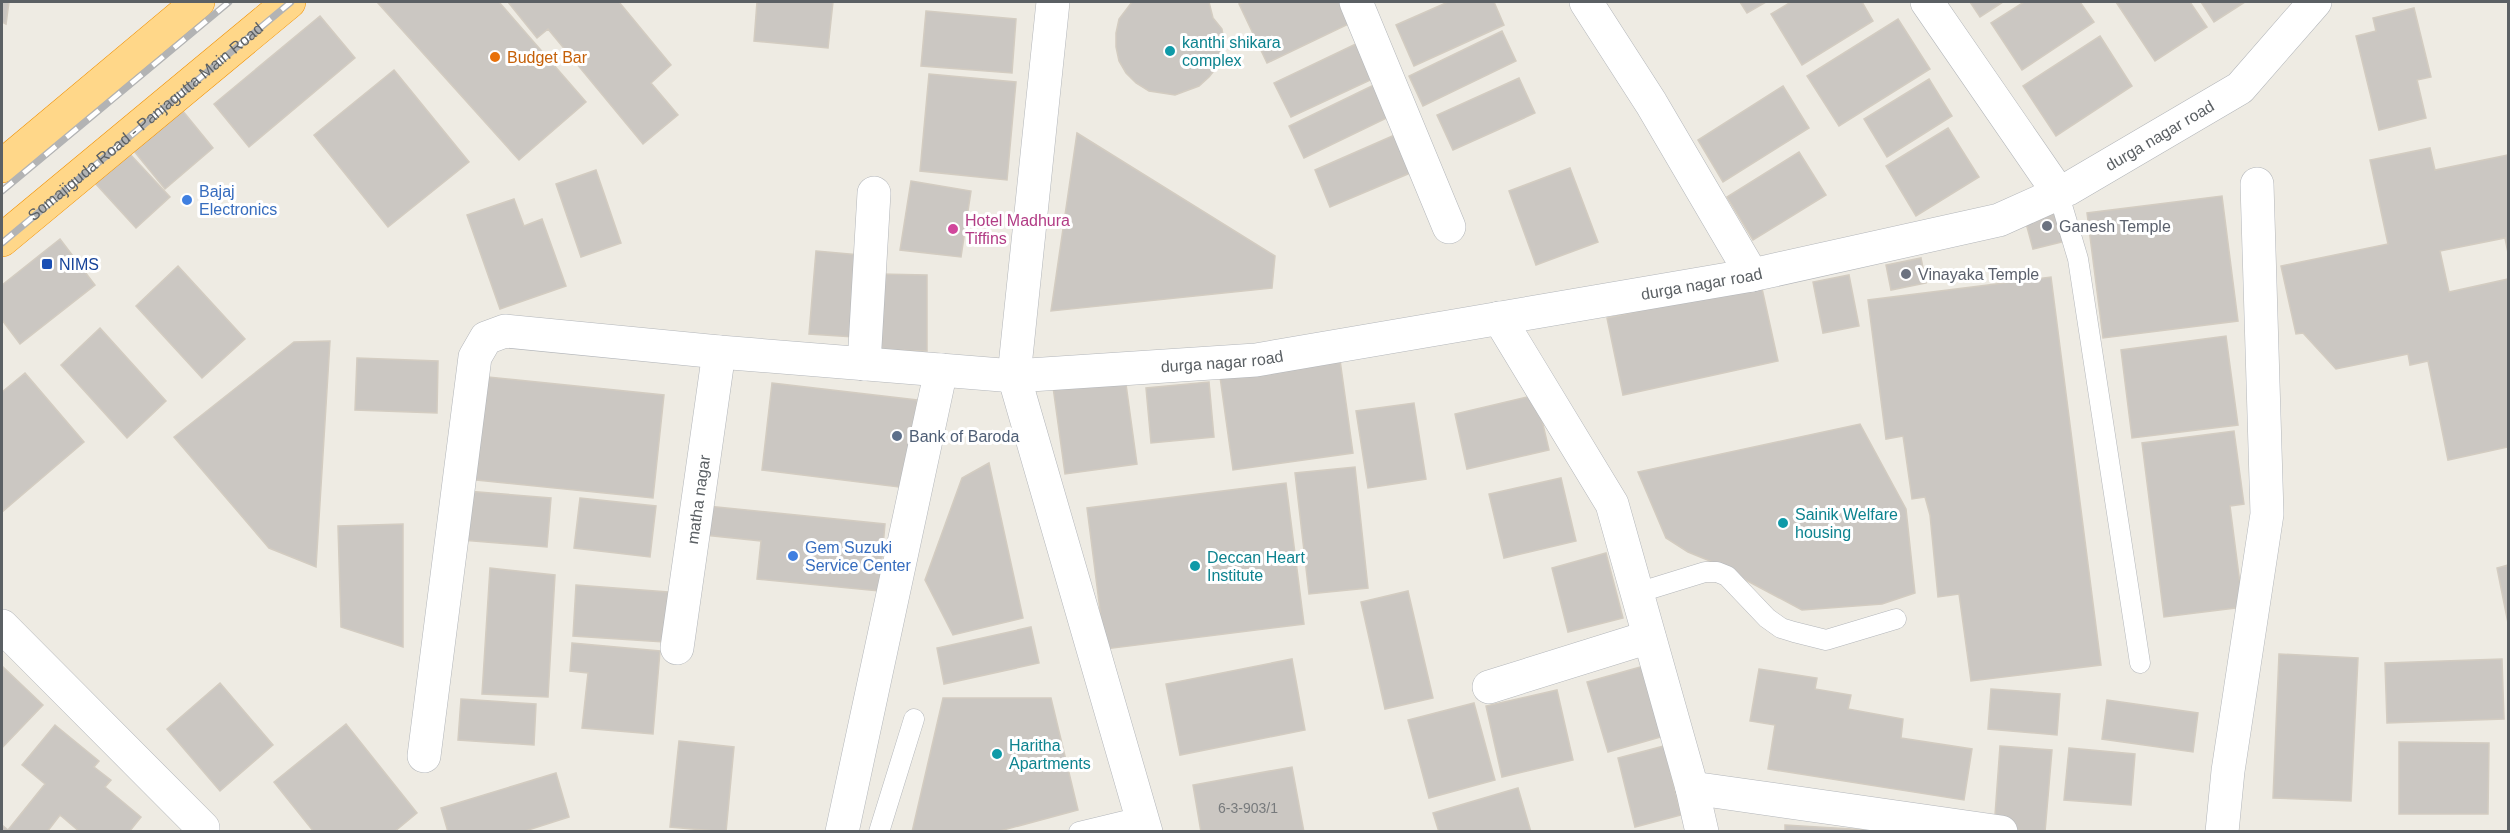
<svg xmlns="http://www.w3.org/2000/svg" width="2510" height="833" font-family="Helvetica,sans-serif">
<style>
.building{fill:#cbc7c2;stroke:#d3ccc1;stroke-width:1.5}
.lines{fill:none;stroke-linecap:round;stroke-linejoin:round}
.lane-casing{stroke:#b3b6ba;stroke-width:21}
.street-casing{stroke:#b3b6ba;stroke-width:34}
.highway-casing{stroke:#f19000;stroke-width:34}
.lane{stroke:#fff;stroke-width:20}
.street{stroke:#fff;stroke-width:33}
.highway{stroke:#ffd789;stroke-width:33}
.rail-casing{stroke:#b2b3b4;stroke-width:7}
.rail{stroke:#fff;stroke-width:4.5;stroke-dasharray:14;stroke-linecap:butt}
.culture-dot{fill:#0f9aa8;stroke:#fff;stroke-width:2}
.food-dot{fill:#e8710a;stroke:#fff;stroke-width:2}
.shop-dot{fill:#3f7fe0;stroke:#fff;stroke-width:2}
.worship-dot{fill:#6b7280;stroke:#fff;stroke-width:2}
.hotel-dot{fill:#d1479c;stroke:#fff;stroke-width:2}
.transit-dot{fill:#1a4fb4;stroke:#fff;stroke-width:2}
.service-dot{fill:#5c6f8a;stroke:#fff;stroke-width:2}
.labels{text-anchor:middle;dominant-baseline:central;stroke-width:6;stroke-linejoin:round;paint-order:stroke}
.number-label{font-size:14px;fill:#777a7c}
.culture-label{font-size:16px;fill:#0d838f;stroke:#fff;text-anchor:start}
.food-label{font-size:16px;fill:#c56008;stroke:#fff;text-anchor:start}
.street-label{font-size:16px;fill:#5b6064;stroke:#fff}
.shop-label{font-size:16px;fill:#366cbe;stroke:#fff;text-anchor:start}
.hotel-label{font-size:16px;fill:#b23c85;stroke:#fff;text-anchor:start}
.worship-label{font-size:16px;fill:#5b616d;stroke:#fff;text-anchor:start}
.transit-label{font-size:16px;fill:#164399;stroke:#fff;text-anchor:start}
.service-label{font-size:16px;fill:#4e5e75;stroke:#fff;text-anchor:start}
</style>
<rect width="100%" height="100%" fill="#eeebe3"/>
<path class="building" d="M 2,2 L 9,2 L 6,24 L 2,22 Z
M 377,2 L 499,2 L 586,102 L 519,160 Z
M 508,2 L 619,2 L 671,65 L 651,83 L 678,115 L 643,144 L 548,29 L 537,38 Z
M 757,2 L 833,2 L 828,48 L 754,41 Z
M 1132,2 L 1209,2 L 1213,18 L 1222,29 L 1224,42 L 1217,67 L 1209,77 L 1199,86 L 1175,95 L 1149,91 L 1136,83 L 1126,73 L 1119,61 L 1116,47 L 1116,33 L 1119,19 Z
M 1244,2 L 1351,2 L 1359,19 L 1267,63 L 1239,4 Z
M 1448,2 L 1494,2 L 1504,25 L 1414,66 L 1396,25 Z
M 1740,2 L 1766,2 L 1747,13 Z
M 1791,2 L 1862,2 L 1873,21 L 1802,65 L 1771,14 Z
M 1970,2 L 2003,2 L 1980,17 Z
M 2024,2 L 2080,2 L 2094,22 L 2022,70 L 1991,23 Z
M 2116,2 L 2190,2 L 2207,27 L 2155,61 Z
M 2201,2 L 2245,2 L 2214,22 Z
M 2414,8 L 2431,77 L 2417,80 L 2426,118 L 2379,130 L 2356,36 L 2376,31 L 2373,18 Z
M 926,11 L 1016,19 L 1012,73 L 921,66 Z
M 320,16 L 355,58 L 249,147 L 214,104 Z
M 1898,19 L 1930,69 L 1839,126 L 1807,76 Z
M 1502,31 L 1516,61 L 1423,106 L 1409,76 Z
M 2100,36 L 2132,86 L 2056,136 L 2023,86 Z
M 1362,41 L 1379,76 L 1291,117 L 1274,83 Z
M 394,70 L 469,162 L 388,227 L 314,135 Z
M 929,74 L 1016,82 L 1007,180 L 920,171 Z
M 1519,78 L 1535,113 L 1453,150 L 1437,115 Z
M 1929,79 L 1952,116 L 1887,157 L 1864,119 Z
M 1380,82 L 1395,114 L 1304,158 L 1289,126 Z
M 1783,86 L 1809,128 L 1723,182 L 1698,140 Z
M 182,110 L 213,148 L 165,189 L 134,151 Z
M 1948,128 L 1979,177 L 1916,216 L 1886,166 Z
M 1406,130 L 1422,168 L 1330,207 L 1315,170 Z
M 1077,133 L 1275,256 L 1272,288 L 1051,311 Z
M 2430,148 L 2435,170 L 2508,155 L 2508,253 L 2505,238 L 2440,251 L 2449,292 L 2508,279 L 2508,447 L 2448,460 L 2428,361 L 2410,365 L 2408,354 L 2336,369 L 2303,333 L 2296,334 L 2281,266 L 2388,244 L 2370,160 Z
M 128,152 L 170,197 L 136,228 L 95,183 Z
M 1799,152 L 1826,195 L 1753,240 L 1727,197 Z
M 1570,168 L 1598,242 L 1536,265 L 1509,191 Z
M 596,170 L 621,243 L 581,257 L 556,184 Z
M 911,181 L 971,191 L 961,257 L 900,250 Z
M 2222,196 L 2238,321 L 2103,338 L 2087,213 Z
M 514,199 L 524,226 L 542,219 L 566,286 L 500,309 L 467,215 Z
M 2061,202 L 2070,240 L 2033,249 L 2023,212 Z
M 60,239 L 95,285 L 20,344 L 2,320 L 2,285 Z
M 816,251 L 860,255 L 854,337 L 809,334 Z
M 1921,258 L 1926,283 L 1891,290 L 1886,265 Z
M 178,266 L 245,339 L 202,378 L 136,306 Z
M 879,274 L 927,275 L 927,351 L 878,350 Z
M 1849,275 L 1859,326 L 1823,333 L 1813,282 Z
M 2051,277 L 2101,665 L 1971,681 L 1959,594 L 1938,597 L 1930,515 L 1925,497 L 1912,499 L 1903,436 L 1886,439 L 1868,300 Z
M 1761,284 L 1778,361 L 1623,395 L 1607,318 Z
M 100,328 L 166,401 L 127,438 L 61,365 Z
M 2226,336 L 2238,425 L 2132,438 L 2121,350 Z
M 330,341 L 316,567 L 269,548 L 174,437 L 294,342 Z
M 357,358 L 438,361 L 437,413 L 355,410 Z
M 1340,360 L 1353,453 L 1233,470 L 1220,377 Z
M 25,373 L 84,442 L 2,512 L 2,392 Z
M 478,376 L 664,395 L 653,498 L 467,479 Z
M 1125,377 L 1137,464 L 1065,474 L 1053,387 Z
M 1209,382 L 1214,437 L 1151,443 L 1146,388 Z
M 772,383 L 917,400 L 907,488 L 762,470 Z
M 1536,395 L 1549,450 L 1467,469 L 1455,414 Z
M 1414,403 L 1426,479 L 1368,488 L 1356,411 Z
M 1860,424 L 1906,509 L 1915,593 L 1882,604 L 1802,610 L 1710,561 L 1688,552 L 1666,538 L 1638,472 Z
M 2234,431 L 2244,504 L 2230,506 L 2243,607 L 2164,617 L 2142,443 Z
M 989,463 L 1023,618 L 953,635 L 925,580 L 962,478 Z
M 1355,467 L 1368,588 L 1309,594 L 1295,473 Z
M 1561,478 L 1576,541 L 1504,558 L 1489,494 Z
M 1286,483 L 1304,624 L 1105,649 L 1087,508 Z
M 466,491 L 551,498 L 547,547 L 462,540 Z
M 580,498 L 656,506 L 650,557 L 574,548 Z
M 707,506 L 885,524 L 879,591 L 757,579 L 761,541 L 704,535 Z
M 403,524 L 403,647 L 341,627 L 338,526 Z
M 1606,553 L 1623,618 L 1568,632 L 1552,568 Z
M 2508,565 L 2508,623 L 2497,568 Z
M 490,568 L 555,575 L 548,697 L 482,694 Z
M 576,585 L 668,592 L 664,642 L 573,636 Z
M 1408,591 L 1433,698 L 1385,709 L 1361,602 Z
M 1031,627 L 1039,663 L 944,684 L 937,648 Z
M 572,643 L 660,651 L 653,734 L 582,728 L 588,673 L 570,671 Z
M 2279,654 L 2358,658 L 2351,801 L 2273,798 Z
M 1292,659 L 1305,730 L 1180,755 L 1166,684 Z
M 2502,659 L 2504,719 L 2387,723 L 2385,663 Z
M 2,666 L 43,705 L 2,748 Z
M 1644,666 L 1664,736 L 1608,752 L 1587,682 Z
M 1759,669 L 1817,678 L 1815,689 L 1851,695 L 1848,709 L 1903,719 L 1901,738 L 1972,749 L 1964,800 L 1768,769 L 1775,725 L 1750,721 Z
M 220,683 L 273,745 L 220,791 L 167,729 Z
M 1991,689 L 2060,694 L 2057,735 L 1988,729 Z
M 1557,690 L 1573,760 L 1502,777 L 1486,706 Z
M 943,698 L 1051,698 L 1078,810 L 996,832 L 912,832 Z
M 461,699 L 536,704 L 534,745 L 458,740 Z
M 2107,700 L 2198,713 L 2193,752 L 2102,739 Z
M 1474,703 L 1495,780 L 1429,798 L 1408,720 Z
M 346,724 L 417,813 L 394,832 L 314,832 L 274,782 Z
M 55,725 L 99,761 L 94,767 L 111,780 L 105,787 L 141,817 L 129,832 L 80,832 L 60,815 L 47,832 L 2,832 L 2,825 L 8,830 L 45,784 L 22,765 Z
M 679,741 L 734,747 L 726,832 L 670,827 Z
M 2399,742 L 2489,743 L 2488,814 L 2399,814 Z
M 1664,746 L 1681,815 L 1635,827 L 1618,758 Z
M 2000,746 L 2052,750 L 2045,832 L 1994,829 Z
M 2069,748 L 2135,754 L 2131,805 L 2064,800 Z
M 1292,767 L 1304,832 L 1201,832 L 1193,785 Z
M 556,773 L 569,817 L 522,832 L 448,832 L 441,808 Z
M 1518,788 L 1531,832 L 1439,832 L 1433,813 Z
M 1785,825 L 1901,832 L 1785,832 Z"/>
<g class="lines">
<g class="lane-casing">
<path id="lane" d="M 2058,192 L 2078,259 L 2140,663
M 1637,593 L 1705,572 L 1717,572 L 1727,576 L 1767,618 L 1781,628 L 1794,632 L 1826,640 L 1896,619
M 879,832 L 914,719
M 1079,832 L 1141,817"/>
</g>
<g class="street-casing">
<g id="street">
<path d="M 1053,2 L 1014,376 L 1146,832"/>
<path d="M 1356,2 L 1449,227"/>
<path d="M 1586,2 L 1651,103 L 1752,275"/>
<path d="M 1927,2 L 2058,192"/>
<path d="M 1499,318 L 1612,504 L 1692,788 L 1702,832"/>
<path d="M 864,364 L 874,193"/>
<path d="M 2,626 L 203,828 L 203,832"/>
<path id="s1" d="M 677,648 L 719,352"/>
<path d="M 1489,687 L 1649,637"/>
<path id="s2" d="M 424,756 L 475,357 L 486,338 L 505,331 L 719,352 L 1014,376 L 1256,360 L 1752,275 L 1999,220 L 2068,189 L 2240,88 L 2315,2"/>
<path d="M 1692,788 L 2001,832"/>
<path d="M 842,832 L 941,370"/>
<path d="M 2222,832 L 2228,771 L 2267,514 L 2257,184"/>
</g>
</g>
<g class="highway-casing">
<g id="highway">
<path d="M 2,166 L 198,2"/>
<path id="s3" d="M 2,240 L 289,2"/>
</g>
</g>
<use href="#lane" class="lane"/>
<use href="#street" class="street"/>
<use href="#highway" class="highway"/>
<g class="rail-casing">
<path id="rail" d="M 2,191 L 229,2
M 2,243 L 291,2"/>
</g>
<use href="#rail" class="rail"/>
</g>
<g class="culture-dot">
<circle cx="1170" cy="51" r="6"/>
<circle cx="1783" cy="523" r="6"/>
<circle cx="1195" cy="566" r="6"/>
<circle cx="997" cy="754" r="6"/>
</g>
<circle class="food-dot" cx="495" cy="57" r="6"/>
<g class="shop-dot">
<circle cx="187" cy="200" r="6"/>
<circle cx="793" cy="556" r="6"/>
</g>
<g class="worship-dot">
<circle cx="2047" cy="226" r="6"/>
<circle cx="1906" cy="274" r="6"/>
</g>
<circle class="hotel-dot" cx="953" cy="229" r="6"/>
<rect class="transit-dot" x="41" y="258" width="12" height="12" rx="3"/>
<circle class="service-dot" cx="897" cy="436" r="6"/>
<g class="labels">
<g class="number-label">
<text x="1248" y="808">6-3-903/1</text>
</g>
<g class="culture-label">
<text x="1182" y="42">kanthi shikara<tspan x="1182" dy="18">complex</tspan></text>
<text x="1795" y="514">Sainik Welfare<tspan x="1795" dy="18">housing</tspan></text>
<text x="1207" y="557">Deccan Heart<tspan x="1207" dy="18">Institute</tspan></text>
<text x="1009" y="745">Haritha<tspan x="1009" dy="18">Apartments</tspan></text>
</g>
<g class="food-label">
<text x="507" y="57">Budget Bar</text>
</g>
<g class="street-label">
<text stroke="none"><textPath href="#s3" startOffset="186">Somajiguda Road - Panjagutta Main Road</textPath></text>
<text stroke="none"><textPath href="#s2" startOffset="2136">durga nagar road</textPath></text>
<text stroke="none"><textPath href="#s2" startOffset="1650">durga nagar road</textPath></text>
<text stroke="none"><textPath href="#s2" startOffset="1164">durga nagar road</textPath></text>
<text stroke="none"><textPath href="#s1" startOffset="150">matha nagar</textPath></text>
</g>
<g class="shop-label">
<text x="199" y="191">Bajaj<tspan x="199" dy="18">Electronics</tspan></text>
<text x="805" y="547">Gem Suzuki<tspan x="805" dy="18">Service Center</tspan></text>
</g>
<g class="hotel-label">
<text x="965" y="220">Hotel Madhura<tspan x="965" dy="18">Tiffins</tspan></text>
</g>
<g class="worship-label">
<text x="2059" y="226">Ganesh Temple</text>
<text x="1918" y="274">Vinayaka Temple</text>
</g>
<g class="transit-label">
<text x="59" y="264">NIMS</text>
</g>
<g class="service-label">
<text x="909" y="436">Bank of Baroda</text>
</g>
</g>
<rect width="2510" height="833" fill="none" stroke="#5b6064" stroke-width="6"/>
</svg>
